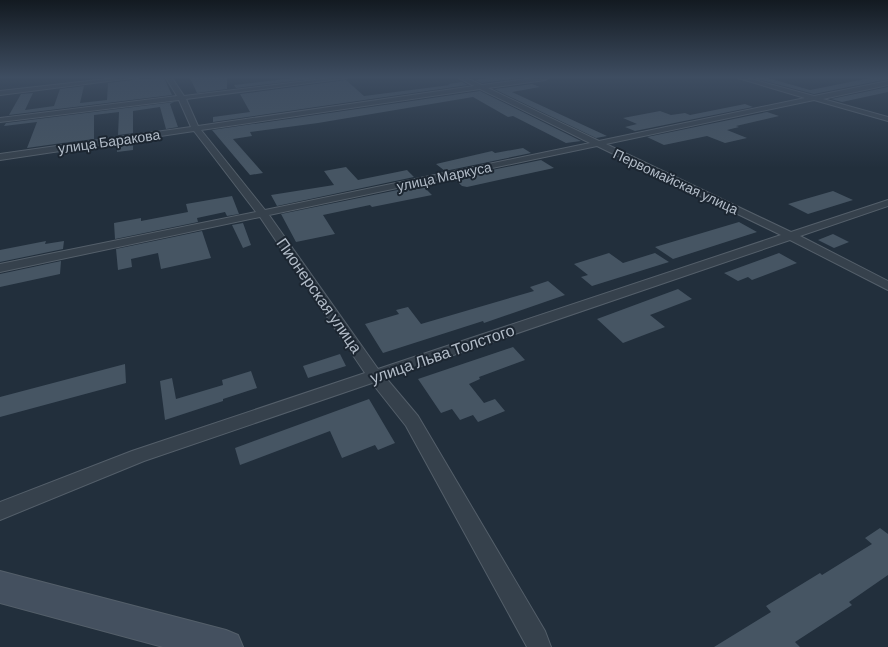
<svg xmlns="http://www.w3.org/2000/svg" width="888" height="647" font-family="Barlow,sans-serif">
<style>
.building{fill:#465563}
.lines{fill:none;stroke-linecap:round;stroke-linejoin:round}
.street-casing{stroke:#545f6a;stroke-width:2}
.secondary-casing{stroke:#545f6a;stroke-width:2}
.street{fill:#36414c;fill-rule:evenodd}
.secondary{fill:#44505f;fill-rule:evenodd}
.labels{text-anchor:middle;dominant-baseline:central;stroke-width:4;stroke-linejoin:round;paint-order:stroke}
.far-street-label{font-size:14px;fill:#b2bcc8;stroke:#1c2631}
.street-label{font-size:16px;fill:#b2bcc8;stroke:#1c2631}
</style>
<rect width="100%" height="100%" fill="#222f3c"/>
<path class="building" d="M 134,78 L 140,78 L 140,79 L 164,78 L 172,95 L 9,115 L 21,94 L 33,93 L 25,110 L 54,106 L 60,89 L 84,86 L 80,103 L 107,100 L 108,83 L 132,80 Z
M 190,78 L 227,78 L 227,89 L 197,93 Z
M 294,78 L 319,78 L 236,88 L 234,85 Z
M 489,78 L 520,78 L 482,83 L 475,80 Z
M 753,78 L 768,78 L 810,90 L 870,78 L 888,78 L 888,79 L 814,94 Z
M 346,80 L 364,96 L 450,85 L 448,84 L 462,82 L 468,85 L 213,122 L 213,117 L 250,112 L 240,94 Z
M 532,84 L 540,87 L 512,92 L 607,136 L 596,138 L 494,89 Z
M 888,87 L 888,92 L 842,102 L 831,99 Z
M 480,91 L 581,141 L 566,143 L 513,116 L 508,117 L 473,97 L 318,123 L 250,132 L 252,136 L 233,139 L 263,173 L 250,175 L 212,130 Z
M 174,102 L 170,104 L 178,127 L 166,129 L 160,107 L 133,111 L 133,133 L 118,135 L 119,112 L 94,115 L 94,139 L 62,143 L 27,148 L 37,122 L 4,126 L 6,123 Z
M 745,104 L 753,107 L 635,131 L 625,127 L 637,124 L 623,118 L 660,111 L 671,115 L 685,113 L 690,115 Z
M 767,112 L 779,116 L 736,126 L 739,127 L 727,130 L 747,138 L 725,143 L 707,136 L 664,145 L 647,137 Z
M 133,142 L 133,150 L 117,152 L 117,144 Z
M 523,148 L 531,153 L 445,171 L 436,164 L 492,151 L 495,153 Z
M 541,160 L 554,168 L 467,187 L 462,186 L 453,178 Z
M 346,167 L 358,180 L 407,170 L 414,177 L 277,206 L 271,195 L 334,185 L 324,171 Z
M 422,185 L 432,195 L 372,207 L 370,205 L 323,215 L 335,234 L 296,242 L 281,214 Z
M 833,191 L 853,200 L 808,214 L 788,204 Z
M 232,196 L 239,214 L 227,216 L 225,212 L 197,218 L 198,222 L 115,239 L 114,223 L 141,218 L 141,221 L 188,212 L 186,204 Z
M 739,222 L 757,232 L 673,259 L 655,247 Z
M 243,223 L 251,245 L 243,248 L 232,225 Z
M 202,231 L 211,258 L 161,269 L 158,253 L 131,259 L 132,267 L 118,270 L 116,249 Z
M 833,234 L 849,242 L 834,248 L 818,240 Z
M 46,241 L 45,244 L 64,241 L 63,249 L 0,262 L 0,250 Z
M 609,253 L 623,263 L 655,253 L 669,262 L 592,286 L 581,277 L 588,275 L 574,264 Z
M 779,253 L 797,263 L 752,280 L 748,277 L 738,281 L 724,273 Z
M 61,261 L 60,274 L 0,287 L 0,274 Z
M 548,281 L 565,295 L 484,323 L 483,321 L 383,353 L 365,324 L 399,314 L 396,310 L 408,307 L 421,324 L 534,291 L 530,287 Z
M 678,289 L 692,299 L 650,315 L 665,327 L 623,343 L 597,319 Z
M 513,347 L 525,360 L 479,377 L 480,379 L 469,384 L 484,403 L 495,399 L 505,411 L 478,422 L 473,415 L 460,420 L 452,409 L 441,413 L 418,379 Z
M 340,354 L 346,366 L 308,378 L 303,366 Z
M 125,364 L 126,383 L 0,417 L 0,397 Z
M 251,371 L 257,388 L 223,399 L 223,401 L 165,420 L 160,381 L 172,378 L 176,399 L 223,385 L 222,380 Z
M 369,399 L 395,443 L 378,450 L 375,445 L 342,458 L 330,431 L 240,465 L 235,448 Z
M 880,528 L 888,534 L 888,575 L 849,602 L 852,605 L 795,642 L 800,647 L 714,647 L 771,612 L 766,606 L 820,573 L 822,575 L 872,544 L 865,538 Z"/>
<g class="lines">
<g class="street-casing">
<path id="street" d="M 116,78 L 132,78 L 0,95 L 0,91 Z
M 166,78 L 172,78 L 184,96 L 331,78 L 347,78 L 186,99 L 198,126 L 474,86 L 459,78 L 466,78 L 482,85 L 534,78 L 548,78 L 545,80 L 488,88 L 599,141 L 805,98 L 738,78 L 747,78 L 814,96 L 888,81 L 888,85 L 823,99 L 888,117 L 888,121 L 814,100 L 606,144 L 791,232 L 888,200 L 888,206 L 800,236 L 888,281 L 888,290 L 790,240 L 386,378 L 418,416 L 545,631 L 551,647 L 527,647 L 406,426 L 372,383 L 144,461 L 0,520 L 0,502 L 132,451 L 365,373 L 260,217 L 0,272 L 0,264 L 256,212 L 194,131 L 0,160 L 0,154 L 191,127 L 179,100 L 0,122 L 0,118 L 177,96 ZM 480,89 L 590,143 L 265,210 L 201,130 ZM 597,146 L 781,235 L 378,369 L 269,215 Z"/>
</g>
<g class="secondary-casing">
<path id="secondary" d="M 0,571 L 226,630 L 238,635 L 243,647 L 163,647 L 0,603 Z"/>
</g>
<use href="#street" class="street"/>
<use href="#secondary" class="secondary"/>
</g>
<linearGradient id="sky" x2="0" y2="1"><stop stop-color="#131a21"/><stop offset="0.46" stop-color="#3e4d61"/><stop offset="1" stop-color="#3e4d61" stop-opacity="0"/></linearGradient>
<rect width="888" height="168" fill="url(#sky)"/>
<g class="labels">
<g class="far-street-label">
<text transform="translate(109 141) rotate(-8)">улица Баракова</text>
<text transform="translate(444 176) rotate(-12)">улица Маркуса</text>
<text transform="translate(676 181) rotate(25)">Первомайская улица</text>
</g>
<g class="street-label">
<text transform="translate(320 295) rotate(55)">Пионерская улица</text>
<text transform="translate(442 353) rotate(-19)">улица Льва Толстого</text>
</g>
</g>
</svg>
